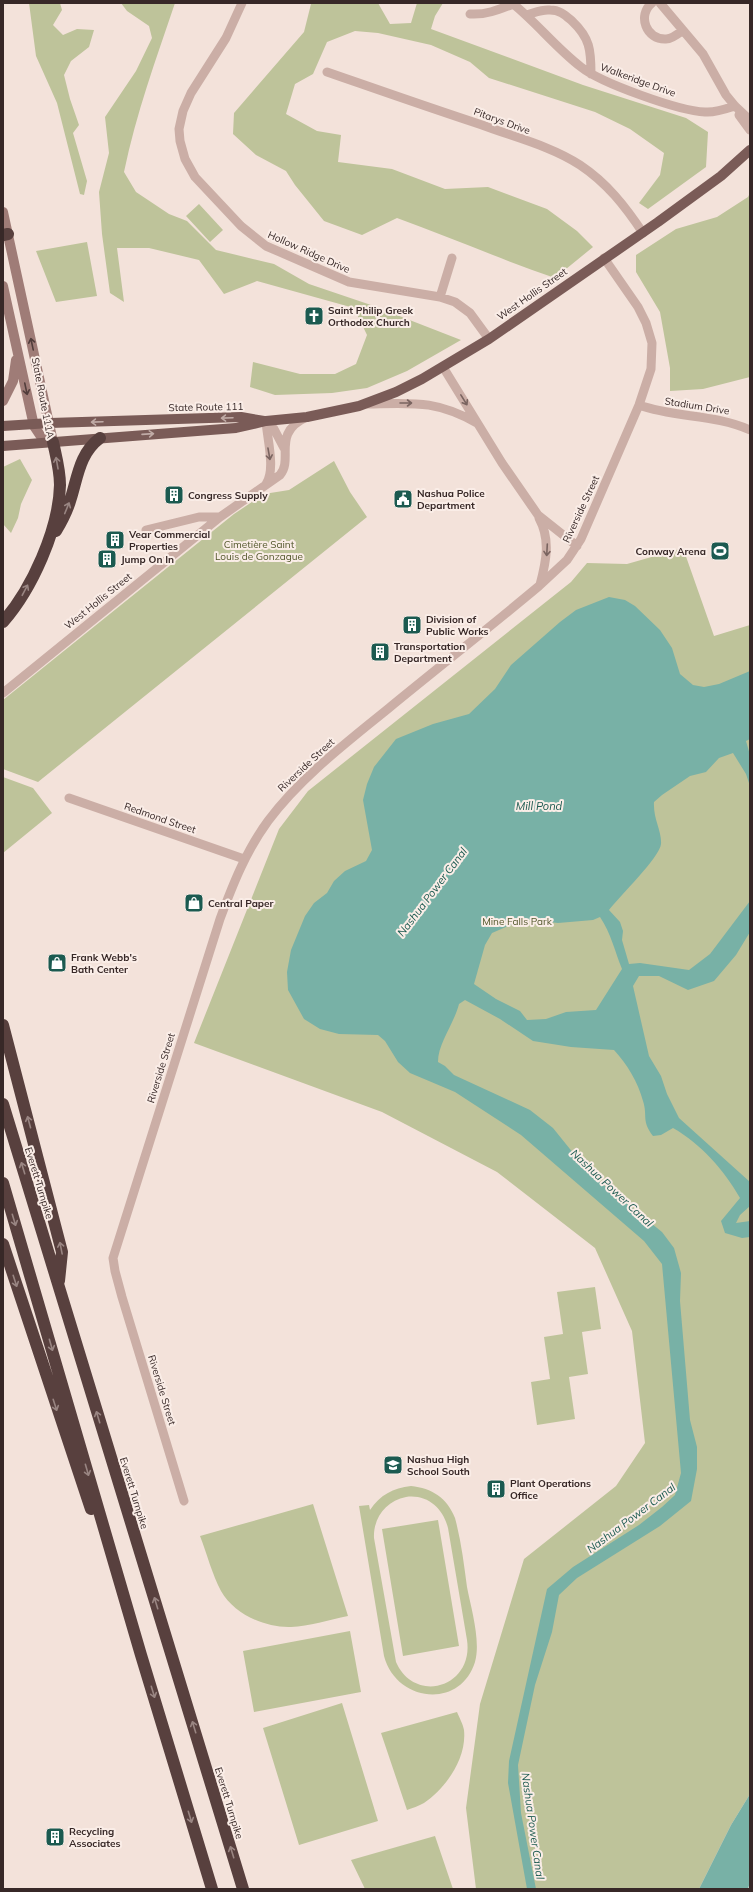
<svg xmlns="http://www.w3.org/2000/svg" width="753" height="1892" font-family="Mulish,sans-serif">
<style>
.green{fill:#bec39a;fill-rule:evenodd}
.water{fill:#78b1a6;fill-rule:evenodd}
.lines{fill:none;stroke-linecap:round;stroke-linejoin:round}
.street{stroke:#cbaea6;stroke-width:9}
.secondary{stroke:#9f7c77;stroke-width:10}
.primary{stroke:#7a5b57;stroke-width:10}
.highway{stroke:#58403e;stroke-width:12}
.oneway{stroke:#513d3b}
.oneway2{stroke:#7a6460}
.oneway3{stroke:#c0aba6}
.oneway4{stroke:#998582}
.labels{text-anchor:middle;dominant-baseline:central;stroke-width:4;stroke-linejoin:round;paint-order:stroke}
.street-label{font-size:10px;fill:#372827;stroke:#faede7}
.poi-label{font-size:10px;font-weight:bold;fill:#372827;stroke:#faede7;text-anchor:start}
.park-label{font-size:10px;fill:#51562a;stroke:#faede7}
.water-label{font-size:11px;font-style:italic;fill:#1b5a50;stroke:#faede7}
</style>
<rect width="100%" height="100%" fill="#f3e2da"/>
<path class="green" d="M 29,3 L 60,3 L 62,10 L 53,25 L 63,35 L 77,29 L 94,30 L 89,47 L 71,61 L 64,75 L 70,99 L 79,125 L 73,133 L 87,181 L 84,195 L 80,194 L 57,103 L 36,56 Z
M 121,3 L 175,3 C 156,59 136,114 124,172 L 136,192 L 169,214 L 187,221 L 216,250 L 274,264 L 309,284 L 371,305 L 461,340 L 407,371 L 367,388 L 332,393 L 275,395 L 250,387 L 253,362 L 300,374 L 335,374 L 356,364 L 367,335 L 354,308 L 257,281 L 224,294 L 199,260 L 149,248 L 117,248 L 124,302 L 110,293 L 102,234 L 99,192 L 109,153 L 105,117 L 136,71 L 152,38 L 149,26 L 127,11 Z
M 314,3 L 378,3 L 390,24 L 411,23 L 417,3 L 443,3 L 435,16 L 431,29 L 583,85 L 686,118 L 708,132 L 706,167 L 648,209 L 639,203 L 660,175 L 664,153 L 630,129 L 595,112 L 489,78 L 470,62 L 431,45 L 378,33 L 355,31 L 327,42 L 313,74 L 295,84 L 286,114 L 317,131 L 341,135 L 338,162 L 392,169 L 445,189 L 488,187 L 547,209 L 577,231 L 593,247 L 555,278 C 502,260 450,237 397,218 L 362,235 L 324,221 L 295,185 L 286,171 L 256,155 L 233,134 L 234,113 L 304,32 L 311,4 Z
M 750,193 L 750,377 L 703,389 L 670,391 L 670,368 L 660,312 L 636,272 L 636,255 L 676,229 L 717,217 L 748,197 Z
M 199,204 L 223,230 L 210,242 L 186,216 Z
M 87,242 L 97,296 L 56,302 L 36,251 Z
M 20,459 L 32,480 L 21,504 L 18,518 L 11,533 L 3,524 L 3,467 Z
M 334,461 L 350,492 L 367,517 L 38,782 L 3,769 L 3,700 L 234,514 L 264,494 L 289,490 Z
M 683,548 L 714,636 L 750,625 L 750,1794 L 731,1825 L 699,1889 L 476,1889 L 466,1808 L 480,1704 L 524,1559 L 616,1486 L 645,1443 L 632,1331 L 595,1248 L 497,1172 L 382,1112 L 194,1043 L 279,829 L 308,791 L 571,582 L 587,563 L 627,564 Z
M 3,777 L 33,788 L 52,813 L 3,853 Z
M 595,1287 L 601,1329 L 582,1332 L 588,1374 L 569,1377 L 575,1419 L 537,1425 L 531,1382 L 550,1379 L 544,1337 L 563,1334 L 557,1292 Z
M 411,1486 C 432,1488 447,1498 455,1518 C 461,1540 464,1564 467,1587 C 471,1608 481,1641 475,1662 C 460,1710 396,1702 384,1656 L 359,1506 L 369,1505 L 370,1510 C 380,1495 393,1488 411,1486 ZM 406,1497 C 427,1494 443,1508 448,1528 L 467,1640 C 474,1687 415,1705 396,1662 L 374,1538 C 373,1518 386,1501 406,1497 Z
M 313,1504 L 348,1616 C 329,1620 309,1626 291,1627 C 265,1628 234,1614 221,1591 C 212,1574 207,1554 200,1536 Z
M 438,1520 L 459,1646 L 403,1656 L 382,1529 Z
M 350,1631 L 361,1692 L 254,1712 L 243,1651 Z
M 342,1703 L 378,1821 L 299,1845 L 263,1728 Z
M 457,1712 C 459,1717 463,1724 464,1730 C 467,1758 446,1788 424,1803 C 419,1806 412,1808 407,1810 L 381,1733 Z
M 435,1836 L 453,1889 L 365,1889 L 351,1860 Z"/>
<path class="water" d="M 609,597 L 625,600 L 635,606 L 660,630 L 672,648 L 680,674 L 693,685 L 704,687 L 719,684 L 750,671 L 750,739 L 746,741 L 750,755 L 750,786 L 746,774 L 733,753 L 719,758 L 706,772 L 690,776 L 662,795 L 654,802 C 653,819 662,831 661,844 C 660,857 619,897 609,910 L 620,922 L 623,931 L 622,940 L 629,964 L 640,963 L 689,970 L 710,954 L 750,901 L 750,932 L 736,955 L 714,981 L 688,990 L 659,976 L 639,976 L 633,986 L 649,1056 L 661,1076 L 667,1094 L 679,1118 L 750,1182 L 750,1206 L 740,1215 L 736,1223 L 750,1221 L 750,1237 L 742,1238 L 725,1233 L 721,1221 L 740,1198 C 724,1170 701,1144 673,1128 L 661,1135 L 653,1136 C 641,1120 648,1117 643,1101 C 638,1082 627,1064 614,1050 L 571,1047 L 533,1041 L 500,1019 L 465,1000 L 459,1004 C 454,1024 438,1043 438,1062 L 445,1066 L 454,1075 L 530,1110 L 553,1128 L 578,1159 L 600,1182 L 662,1232 L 674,1248 L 681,1273 L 680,1301 L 690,1420 L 697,1447 L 697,1469 L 691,1501 L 660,1526 L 577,1578 L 559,1595 L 552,1632 L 535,1685 L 518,1765 L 521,1813 L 536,1889 L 527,1889 L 508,1783 L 509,1761 L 547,1589 L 573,1567 L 639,1525 L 662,1507 L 675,1495 L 681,1473 L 662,1264 L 644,1241 L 521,1135 L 455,1092 L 410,1073 L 398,1062 L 385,1041 L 378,1035 L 339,1034 L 320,1029 L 304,1019 L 288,990 L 287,972 L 291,950 L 305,916 L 314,903 L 327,893 L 334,881 L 345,871 L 366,861 L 372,850 L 363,800 L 367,784 L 374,767 L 396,739 L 433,724 L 469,714 L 495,689 L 511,665 L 560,622 L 576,610 ZM 600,917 C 611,933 615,952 622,969 L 596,1010 L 566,1012 L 546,1019 L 527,1020 L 520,1011 L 496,999 L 474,984 L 485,945 L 492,933 L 524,919 L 558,923 L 593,920 Z
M 750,1794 L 750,1882 L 748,1889 L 699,1889 L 731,1825 Z"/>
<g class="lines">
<path class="street" d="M 242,3 L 226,38 L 191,93 L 183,111 L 179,129 L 180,141 L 185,159 L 195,177 L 241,226 L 266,246 L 349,282 L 440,297 L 455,302 L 470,313 L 489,339
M 512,3 C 536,22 556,48 581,67 C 601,83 679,111 705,112 C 715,113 726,109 735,106
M 652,3 C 637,15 646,40 666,39 C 672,39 678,34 683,30
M 660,3 L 703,54 L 726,95 L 735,106 L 750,120
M 470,14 C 486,15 498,10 513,4
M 526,15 C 534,13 542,9 550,10 C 560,10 565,15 572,21 C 590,38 591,50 591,74
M 327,72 C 379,90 430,108 482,125 C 514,137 551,146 580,165 C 607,183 625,206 643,233
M 739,115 L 750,130
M 440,297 L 452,258
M 443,367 L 502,463 L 538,515 L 577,546
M 368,404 C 414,403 436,400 477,423
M 639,405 C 675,418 714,414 750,430
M 266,421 C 267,438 276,470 266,484
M 266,421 L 274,429 L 284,448
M 539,518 C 551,540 546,562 540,585
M 146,530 L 199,517 L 220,517
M 3,693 L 220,517 L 280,475 C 294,459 271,433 307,417
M 69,798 L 244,859
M 184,1501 L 122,1297 L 115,1271 L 113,1258 L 220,919 C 233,884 246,851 268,821 C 301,777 346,743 389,708 C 439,667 490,627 539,586 L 567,560 L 581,539 L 639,405 L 651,369 L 652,343 L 646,323 L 638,307 L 604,258"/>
<path class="secondary" d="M 3,212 L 53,442 L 42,438 L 34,426 L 3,286
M 3,401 L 13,381 L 16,360"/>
<path class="primary" d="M 3,426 L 50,423 L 241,417 L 264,421
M 3,446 L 236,428 L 266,421 L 307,417 L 359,406 L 396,392 L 422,379 L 489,339 L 658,222 L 721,176 L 750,150"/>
<path class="highway" d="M 3,235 L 8,234
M 56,531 C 62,521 68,509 71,498 C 78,475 80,453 100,438
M 3,622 C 32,589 59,529 60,485 C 60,470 56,456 53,442
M 3,1025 L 62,1252 L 59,1281
M 3,1104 L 243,1889
M 3,1183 L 141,1655 L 212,1889
M 3,1244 L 91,1509"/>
</g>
<defs><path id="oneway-shaft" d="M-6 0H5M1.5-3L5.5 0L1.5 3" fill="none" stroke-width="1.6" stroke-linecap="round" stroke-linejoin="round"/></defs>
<g class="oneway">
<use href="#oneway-shaft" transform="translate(32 344) rotate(-102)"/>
<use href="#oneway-shaft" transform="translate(26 389) rotate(78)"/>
</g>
<g class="oneway2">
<use href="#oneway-shaft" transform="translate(464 400) rotate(58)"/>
<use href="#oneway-shaft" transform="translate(406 403)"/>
<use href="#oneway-shaft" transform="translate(269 454) rotate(80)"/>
<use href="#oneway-shaft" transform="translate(547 550) rotate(93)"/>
</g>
<g class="oneway3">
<use href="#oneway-shaft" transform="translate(227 418) rotate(178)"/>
<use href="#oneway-shaft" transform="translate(97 422) rotate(178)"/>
<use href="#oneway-shaft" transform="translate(148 434) rotate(-4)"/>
</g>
<g class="oneway4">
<use href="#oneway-shaft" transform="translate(57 463) rotate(-100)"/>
<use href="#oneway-shaft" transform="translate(67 508) rotate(-68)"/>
<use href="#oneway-shaft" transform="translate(25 590) rotate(-62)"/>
<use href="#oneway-shaft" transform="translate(29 1122) rotate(-105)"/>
<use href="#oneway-shaft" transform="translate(23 1168) rotate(-107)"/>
<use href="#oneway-shaft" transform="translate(14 1220) rotate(73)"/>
<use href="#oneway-shaft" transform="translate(61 1248) rotate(-101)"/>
<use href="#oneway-shaft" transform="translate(15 1281) rotate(72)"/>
<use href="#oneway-shaft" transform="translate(51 1345) rotate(74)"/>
<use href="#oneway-shaft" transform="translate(55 1405) rotate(72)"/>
<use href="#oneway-shaft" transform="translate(98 1417) rotate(-107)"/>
<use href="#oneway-shaft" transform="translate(87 1470) rotate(74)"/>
<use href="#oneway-shaft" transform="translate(156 1603) rotate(-107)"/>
<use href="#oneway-shaft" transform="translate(153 1692) rotate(73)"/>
<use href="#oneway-shaft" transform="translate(194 1727) rotate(-107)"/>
<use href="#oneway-shaft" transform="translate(190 1817) rotate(73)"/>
<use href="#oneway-shaft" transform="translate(232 1852) rotate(-107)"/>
</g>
<defs>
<g id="church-square" transform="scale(1)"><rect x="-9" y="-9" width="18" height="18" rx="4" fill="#1b5a50" stroke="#faede7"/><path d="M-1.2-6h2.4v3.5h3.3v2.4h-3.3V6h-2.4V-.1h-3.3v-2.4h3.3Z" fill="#fff"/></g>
<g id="building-square" transform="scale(1)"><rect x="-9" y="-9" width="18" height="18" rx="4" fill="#1b5a50" stroke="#faede7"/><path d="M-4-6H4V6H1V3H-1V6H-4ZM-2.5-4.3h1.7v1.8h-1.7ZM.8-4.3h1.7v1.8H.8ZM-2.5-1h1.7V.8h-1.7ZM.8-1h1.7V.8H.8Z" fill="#fff"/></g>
<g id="civic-square" transform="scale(1)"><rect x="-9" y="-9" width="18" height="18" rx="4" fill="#1b5a50" stroke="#faede7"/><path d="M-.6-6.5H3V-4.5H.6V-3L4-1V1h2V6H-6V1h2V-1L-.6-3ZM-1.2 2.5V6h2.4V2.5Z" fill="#fff"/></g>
<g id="stadium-square" transform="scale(1)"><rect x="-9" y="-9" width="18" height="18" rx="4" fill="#1b5a50" stroke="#faede7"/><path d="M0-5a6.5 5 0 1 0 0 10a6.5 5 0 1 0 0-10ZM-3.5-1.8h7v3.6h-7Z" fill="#fff"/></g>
<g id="shop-square" transform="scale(1)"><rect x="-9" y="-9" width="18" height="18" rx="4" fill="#1b5a50" stroke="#faede7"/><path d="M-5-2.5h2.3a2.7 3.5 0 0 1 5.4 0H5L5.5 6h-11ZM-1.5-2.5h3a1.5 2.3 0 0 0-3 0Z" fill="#fff"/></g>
<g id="school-square" transform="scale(1)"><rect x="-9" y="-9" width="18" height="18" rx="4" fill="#1b5a50" stroke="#faede7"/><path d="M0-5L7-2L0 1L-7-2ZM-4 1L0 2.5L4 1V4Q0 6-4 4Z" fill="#fff"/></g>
</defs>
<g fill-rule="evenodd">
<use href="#church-square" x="314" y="316"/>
<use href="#building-square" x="174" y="495"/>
<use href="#civic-square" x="403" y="499"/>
<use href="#building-square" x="115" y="540"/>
<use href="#stadium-square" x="720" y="551"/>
<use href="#building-square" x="107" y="559"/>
<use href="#building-square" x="412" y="625"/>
<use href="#building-square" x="380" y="652"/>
<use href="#shop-square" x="194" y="903"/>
<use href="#shop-square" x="57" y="963"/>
<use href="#school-square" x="393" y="1465"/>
<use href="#building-square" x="496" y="1489"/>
<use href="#building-square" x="55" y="1837"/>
</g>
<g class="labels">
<g class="street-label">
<text transform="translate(638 80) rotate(20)">Walkeridge Drive</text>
<text transform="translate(502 121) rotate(20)">Pitarys Drive</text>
<text transform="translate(309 252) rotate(24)">Hollow Ridge Drive</text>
<text transform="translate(532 294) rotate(-35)">West Hollis Street</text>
<text transform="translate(43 398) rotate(79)">State Route 111A</text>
<text transform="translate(697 406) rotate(9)">Stadium Drive</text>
<text transform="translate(206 407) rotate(-1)">State Route 111</text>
<text transform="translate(581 509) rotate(-65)">Riverside Street</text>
<text transform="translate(98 601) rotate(-39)">West Hollis Street</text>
<text transform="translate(306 765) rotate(-43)">Riverside Street</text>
<text transform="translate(160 818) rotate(19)">Redmond Street</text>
<text transform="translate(161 1068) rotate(-73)">Riverside Street</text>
<text transform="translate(39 1183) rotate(73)">Everett Turnpike</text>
<text transform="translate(162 1390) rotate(73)">Riverside Street</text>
<text transform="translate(134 1493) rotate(73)">Everett Turnpike</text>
<text transform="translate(229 1803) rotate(73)">Everett Turnpike</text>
</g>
<g class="poi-label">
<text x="328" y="310">Saint Philip Greek<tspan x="328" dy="12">Orthodox Church</tspan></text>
<text x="417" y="493">Nashua Police<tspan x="417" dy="12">Department</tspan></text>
<text x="188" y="495">Congress Supply</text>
<text x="129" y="534">Vear Commercial<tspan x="129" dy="12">Properties</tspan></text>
<text x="706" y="551" text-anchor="end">Conway Arena</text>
<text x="121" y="559">Jump On In</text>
<text x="426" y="619">Division of<tspan x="426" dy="12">Public Works</tspan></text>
<text x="394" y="646">Transportation<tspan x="394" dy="12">Department</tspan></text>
<text x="208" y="903">Central Paper</text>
<text x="71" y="957">Frank Webb's<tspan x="71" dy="12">Bath Center</tspan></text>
<text x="407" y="1459">Nashua High<tspan x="407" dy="12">School South</tspan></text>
<text x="510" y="1483">Plant Operations<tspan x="510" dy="12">Office</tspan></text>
<text x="69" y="1831">Recycling<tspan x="69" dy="12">Associates</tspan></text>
</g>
<g class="park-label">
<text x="259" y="544">Cimetière Saint<tspan x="259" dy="12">Louis de Gonzague</tspan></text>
<text x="517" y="921">Mine Falls Park</text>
</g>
<g class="water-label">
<text x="539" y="806">Mill Pond</text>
<text transform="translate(432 892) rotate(-53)">Nashua Power Canal</text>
<text transform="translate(612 1188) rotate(43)">Nashua Power Canal</text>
<text transform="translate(631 1518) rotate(-37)">Nashua Power Canal</text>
<text transform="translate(533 1826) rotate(82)">Nashua Power Canal</text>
</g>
</g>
<rect width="753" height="1892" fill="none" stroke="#372827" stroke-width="8"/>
</svg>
